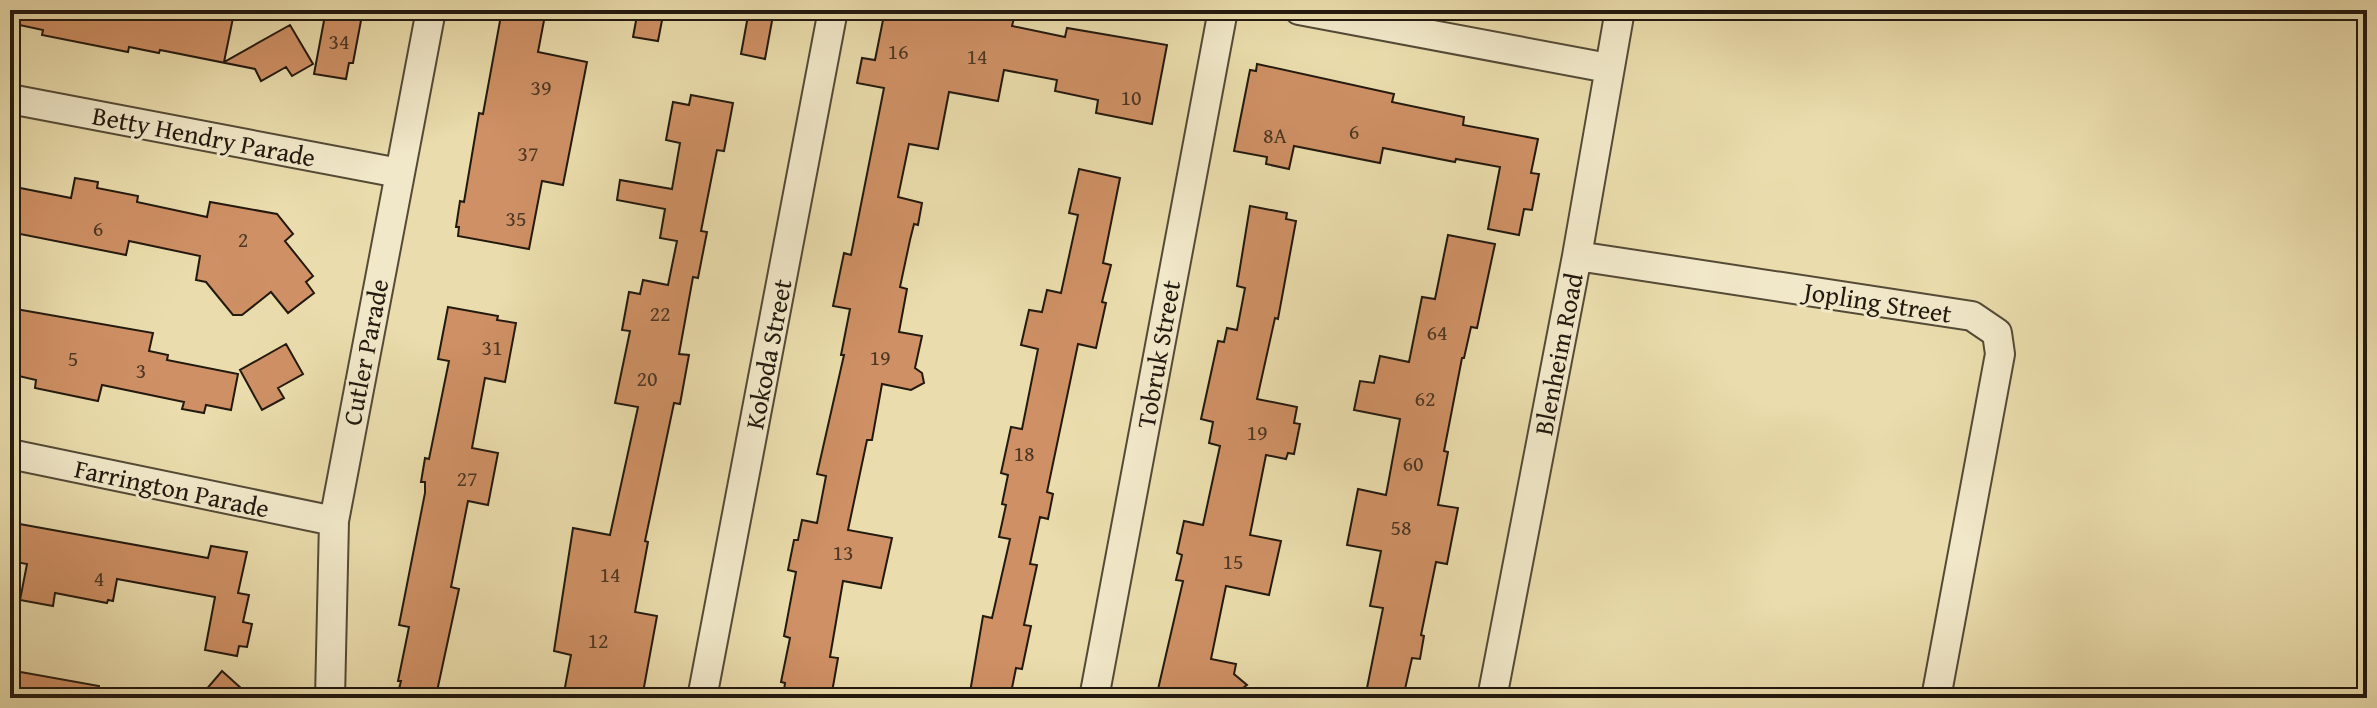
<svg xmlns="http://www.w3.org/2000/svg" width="2377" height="708" font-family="'Gentium Book Plus',serif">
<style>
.building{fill:#ce9064;stroke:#22190f;stroke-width:2}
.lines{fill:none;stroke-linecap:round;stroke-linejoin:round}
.street-casing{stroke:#544a36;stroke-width:32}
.street{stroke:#f1e8c9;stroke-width:28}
.labels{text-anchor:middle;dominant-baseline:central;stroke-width:6;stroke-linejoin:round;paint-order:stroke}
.number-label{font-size:22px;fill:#4d3724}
.street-label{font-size:26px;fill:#22190f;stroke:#f1e8c9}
</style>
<rect width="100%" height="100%" fill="#eadcac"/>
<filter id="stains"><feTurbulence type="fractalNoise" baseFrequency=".0025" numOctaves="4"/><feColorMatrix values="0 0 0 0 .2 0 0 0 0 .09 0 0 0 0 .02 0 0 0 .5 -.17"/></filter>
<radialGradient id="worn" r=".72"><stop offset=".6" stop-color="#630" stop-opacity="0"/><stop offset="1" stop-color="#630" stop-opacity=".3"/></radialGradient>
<path class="building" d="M 10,10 L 220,10 L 234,13 L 224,62 L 290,25 L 313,64 L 292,76 L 286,67 L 261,81 L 255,69 L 160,50 L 159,53 L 129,47 L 128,52 L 42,35 L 43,30 L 10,23 Z
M 326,10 L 363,10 L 353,63 L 349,63 L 346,79 L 314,74 Z
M 502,10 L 546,10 L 538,52 L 587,62 L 563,185 L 542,181 L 529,249 L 458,236 L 459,227 L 456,227 L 460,201 L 464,202 L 479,113 L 483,114 Z
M 638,10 L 664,10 L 658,41 L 633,37 Z
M 749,10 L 774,10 L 765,59 L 741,54 Z
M 885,10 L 1016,10 L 1012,26 L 1065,37 L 1067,28 L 1167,45 L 1152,124 L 1096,113 L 1098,100 L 1055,91 L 1057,80 L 1004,70 L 998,101 L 949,92 L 938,149 L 909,144 L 898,197 L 922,203 L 918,225 L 914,224 L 910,240 L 900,287 L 907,289 L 899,332 L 922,336 L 915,368 L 922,373 L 924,383 L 911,390 L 882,384 L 872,440 L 867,440 L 848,530 L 892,538 L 881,588 L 843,581 L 830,657 L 838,658 L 831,698 L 783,698 L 785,683 L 781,682 L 790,638 L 784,636 L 796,572 L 788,570 L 794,540 L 798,540 L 802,520 L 817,523 L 826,476 L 817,474 L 844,355 L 841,355 L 850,309 L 833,306 L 844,253 L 851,255 L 884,88 L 857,83 L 862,58 L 875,60 Z
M 1257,64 L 1394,94 L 1392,102 L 1464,117 L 1463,125 L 1538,139 L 1531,173 L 1539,174 L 1532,210 L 1524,209 L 1519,235 L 1488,229 L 1500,167 L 1456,159 L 1455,162 L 1383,148 L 1380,163 L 1294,146 L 1289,169 L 1266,164 L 1267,157 L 1234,151 L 1250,70 L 1256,71 Z
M 691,95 L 733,103 L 724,151 L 717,150 L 701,231 L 707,232 L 698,278 L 693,277 L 679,354 L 689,355 L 680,404 L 674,403 L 645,541 L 648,542 L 635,612 L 657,616 L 642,698 L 563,698 L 571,655 L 554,651 L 573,528 L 610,535 L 638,407 L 615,403 L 630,331 L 622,330 L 629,292 L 640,294 L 643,280 L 668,285 L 677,241 L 660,238 L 665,209 L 617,200 L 620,180 L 672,189 L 680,143 L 666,140 L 673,102 L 689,105 Z
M 1079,169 L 1120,178 L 1103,263 L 1111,265 L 1102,302 L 1106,303 L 1096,348 L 1078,344 L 1047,492 L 1053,494 L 1048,519 L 1040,517 L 1030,564 L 1037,565 L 1024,625 L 1031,626 L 1022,669 L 1016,668 L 1010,698 L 969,698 L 983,616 L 992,618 L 1010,539 L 999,537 L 1006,505 L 1002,504 L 1008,475 L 1001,473 L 1011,427 L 1022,429 L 1038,349 L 1021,345 L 1029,310 L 1042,312 L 1047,290 L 1061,293 L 1078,215 L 1069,213 Z
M 75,178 L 98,182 L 97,188 L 138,196 L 137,202 L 207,217 L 210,202 L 277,214 L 293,234 L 285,241 L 313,276 L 306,282 L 314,293 L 288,313 L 271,292 L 242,315 L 233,315 L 206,282 L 196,280 L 200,256 L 129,241 L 126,255 L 10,232 L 10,186 L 71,198 Z
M 1250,206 L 1287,213 L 1286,219 L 1296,221 L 1278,319 L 1275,318 L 1257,399 L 1297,407 L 1294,423 L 1300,424 L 1294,454 L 1288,453 L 1286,459 L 1266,455 L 1250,535 L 1281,541 L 1269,595 L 1226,586 L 1211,659 L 1236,664 L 1234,674 L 1247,685 L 1229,698 L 1156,698 L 1183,581 L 1176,580 L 1182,555 L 1177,553 L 1184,521 L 1203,525 L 1220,446 L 1209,443 L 1213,422 L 1201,419 L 1218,341 L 1224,342 L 1227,328 L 1237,330 L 1245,288 L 1237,286 Z
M 1448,235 L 1495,244 L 1477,328 L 1471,327 L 1464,358 L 1462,358 L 1444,451 L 1448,452 L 1438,505 L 1458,508 L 1447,564 L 1436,562 L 1421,635 L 1424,636 L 1420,659 L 1412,658 L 1403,698 L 1365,698 L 1383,608 L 1370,606 L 1381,551 L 1347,545 L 1358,489 L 1386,495 L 1400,419 L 1354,410 L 1360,381 L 1374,383 L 1380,356 L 1409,362 L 1422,297 L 1435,299 Z
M 448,307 L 498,316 L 497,320 L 516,323 L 505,382 L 485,378 L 472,448 L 498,453 L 488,505 L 468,501 L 451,587 L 459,589 L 436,696 L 399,689 L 401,681 L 398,681 L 409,627 L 399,625 L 425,493 L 425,482 L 421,482 L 425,458 L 429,459 L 449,361 L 438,359 Z
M 10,308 L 153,333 L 149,351 L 168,355 L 167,360 L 238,374 L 231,410 L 206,405 L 204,413 L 182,409 L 184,402 L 102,385 L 98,401 L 35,388 L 36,380 L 10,374 Z
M 286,344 L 303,374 L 278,388 L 284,398 L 262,410 L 240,370 Z
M 14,523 L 208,558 L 211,546 L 247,552 L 238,593 L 249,595 L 243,622 L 252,624 L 247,647 L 239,646 L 237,656 L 205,650 L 215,597 L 117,579 L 113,601 L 108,600 L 107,603 L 55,593 L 53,606 L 20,600 L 27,564 L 10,561 Z
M 15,671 L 99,686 L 98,698 L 10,698 Z
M 222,671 L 252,698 L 199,698 Z"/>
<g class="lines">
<g class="street-casing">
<path id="street" d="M 1299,10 L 1608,68
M 10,99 L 399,173
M 1577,256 L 1972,316 L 1997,333 L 2000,354 L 1936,698
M 10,454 L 334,521
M 330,698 L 334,521 L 431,10
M 702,698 L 833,10
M 1094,698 L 1223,10
M 1492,698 L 1577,256 L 1620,10"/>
</g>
<use href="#street" class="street"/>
</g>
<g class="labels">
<g class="number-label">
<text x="339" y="41">34</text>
<text x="898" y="51">16</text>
<text x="977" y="56">14</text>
<text x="541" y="87">39</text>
<text x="1131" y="97">10</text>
<text x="1354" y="131">6</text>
<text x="1275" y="135">8A</text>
<text x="528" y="153">37</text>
<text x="516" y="218">35</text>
<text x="98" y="228">6</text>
<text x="243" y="239">2</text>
<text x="660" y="313">22</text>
<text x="1437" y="332">64</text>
<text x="492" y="347">31</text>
<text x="880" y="357">19</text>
<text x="73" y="358">5</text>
<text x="141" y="370">3</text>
<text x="647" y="378">20</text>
<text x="1425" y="398">62</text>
<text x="1257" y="432">19</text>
<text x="1024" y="453">18</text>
<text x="1413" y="463">60</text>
<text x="467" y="478">27</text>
<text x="1401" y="527">58</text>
<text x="843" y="552">13</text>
<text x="1233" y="561">15</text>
<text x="610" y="574">14</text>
<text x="99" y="578">4</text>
<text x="598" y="640">12</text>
</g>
<g class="street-label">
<text transform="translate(204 136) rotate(11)">Betty Hendry Parade</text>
<text transform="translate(1878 302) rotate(9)">Jopling Street</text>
<text transform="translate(365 352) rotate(-79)">Cutler Parade</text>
<text transform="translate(768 354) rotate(-79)">Kokoda Street</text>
<text transform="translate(1158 354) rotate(-80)">Tobruk Street</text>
<text transform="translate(1558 354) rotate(-79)">Blenheim Road</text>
<text transform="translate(172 488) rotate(12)">Farrington Parade</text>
</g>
</g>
<rect width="2377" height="708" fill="none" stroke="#eadcac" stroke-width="40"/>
<rect x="12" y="12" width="2353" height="684" fill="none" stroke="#22190f" stroke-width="4"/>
<rect x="20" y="20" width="2337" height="668" fill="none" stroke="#22190f" stroke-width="2"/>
<rect width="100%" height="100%" filter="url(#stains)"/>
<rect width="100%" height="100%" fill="url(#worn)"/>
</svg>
